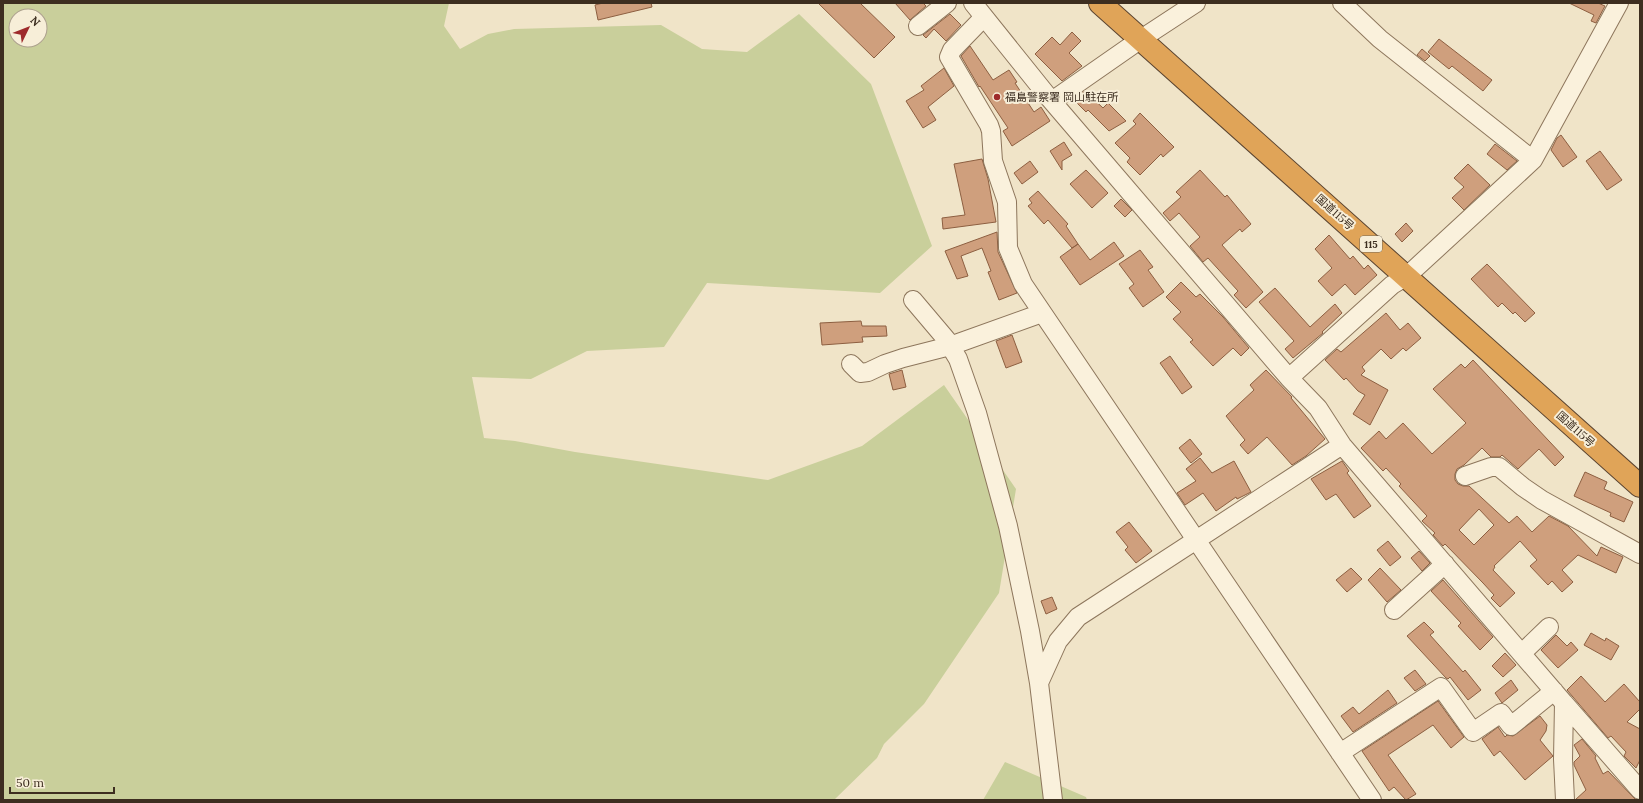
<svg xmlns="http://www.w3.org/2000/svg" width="1643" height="803" font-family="Lora,'Noto Sans JP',serif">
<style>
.green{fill:#c9cf9b;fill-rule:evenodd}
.building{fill:#cf9f7d;stroke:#8d5f41;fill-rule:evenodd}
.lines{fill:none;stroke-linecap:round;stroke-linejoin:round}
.minor-casing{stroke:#8d765c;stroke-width:20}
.highway-casing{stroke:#5b4430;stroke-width:24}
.minor{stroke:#faf1dc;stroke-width:18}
.highway{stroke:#e0a458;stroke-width:22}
.poi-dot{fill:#9e2a2b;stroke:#f7eed8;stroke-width:1.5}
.labels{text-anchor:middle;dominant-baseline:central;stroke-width:4;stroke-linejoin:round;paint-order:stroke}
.shield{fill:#f7eed8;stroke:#756857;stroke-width:1}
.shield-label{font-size:10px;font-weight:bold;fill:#3d2e20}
.poi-label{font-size:11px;fill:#3d2e20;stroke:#f7eed8;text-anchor:start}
.street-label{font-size:11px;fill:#3d2e20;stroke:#f7eed8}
</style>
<rect width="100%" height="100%" fill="#f0e4c8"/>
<path class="green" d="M 3,3 L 449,3 L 444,26 L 460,49 L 488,34 L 514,29 L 661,25 L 702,49 L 747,52 L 799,14 L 871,84 L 932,246 L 880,293 L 707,283 L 664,347 L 587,351 L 531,379 L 472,377 L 484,438 L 515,441 L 575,452 L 768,480 L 862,446 L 944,385 L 1016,489 L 999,593 L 924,704 L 884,744 L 877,758 L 834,800 L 3,800 ZM 16,16 L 40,16 L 40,40 L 16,40 Z
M 1005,762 L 1086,797 L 1087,800 L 983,800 Z"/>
<path class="building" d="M 603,3 L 651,3 L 652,7 L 598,20 L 595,5 Z
M 818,3 L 860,3 L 895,37 L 874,58 Z
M 895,3 L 923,3 L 926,6 L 910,20 Z
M 1569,3 L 1598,3 L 1605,6 L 1596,23 L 1591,21 L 1594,15 Z
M 950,14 L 961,25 L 946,41 L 934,29 L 926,38 L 923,35 Z
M 1072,32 L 1081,41 L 1069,53 L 1082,66 L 1062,81 L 1035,54 L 1052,37 L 1060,45 Z
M 1439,39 L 1492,80 L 1483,91 L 1452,66 L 1449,69 L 1428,52 Z
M 970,46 L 993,80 L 1009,70 L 1017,82 L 1015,83 L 1034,112 L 1041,107 L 1050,121 L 1012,146 L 1003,131 L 1008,128 L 980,86 L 979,87 L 961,56 Z
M 1422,49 L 1430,56 L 1425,61 L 1417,55 Z
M 944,68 L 954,86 L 928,107 L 936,120 L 923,128 L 906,101 L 924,90 L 921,86 Z
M 1085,91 L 1103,108 L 1108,103 L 1126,121 L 1109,131 L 1088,110 L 1086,112 L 1074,100 Z
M 1140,113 L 1174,147 L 1163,157 L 1161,154 L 1140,175 L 1127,162 L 1130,158 L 1115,143 L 1136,124 L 1133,121 Z
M 1561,135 L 1577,157 L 1563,167 L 1551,150 L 1557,138 Z
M 1064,142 L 1072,155 L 1062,161 L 1062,170 L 1050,151 Z
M 1495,144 L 1517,161 L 1507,170 L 1487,154 Z
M 1600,151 L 1622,180 L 1607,190 L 1586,161 Z
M 982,159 L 988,179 L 996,222 L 943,229 L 942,218 L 965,215 L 954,164 Z
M 1030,161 L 1038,172 L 1022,184 L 1014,173 Z
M 1468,164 L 1490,185 L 1464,210 L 1452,198 L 1464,187 L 1454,178 Z
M 1086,170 L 1108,193 L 1092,208 L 1070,184 Z
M 1200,170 L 1225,197 L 1227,195 L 1251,224 L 1242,232 L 1240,229 L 1222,245 L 1263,292 L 1246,308 L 1234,295 L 1238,291 L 1208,258 L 1203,262 L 1190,246 L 1200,237 L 1179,213 L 1170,221 L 1163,213 L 1181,197 L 1176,192 Z
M 1038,191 L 1068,224 L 1066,226 L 1078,244 L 1072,248 L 1048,220 L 1044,224 L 1028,206 L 1032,203 L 1029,199 Z
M 1121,199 L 1132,210 L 1125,217 L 1114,206 Z
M 1406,223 L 1413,231 L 1402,242 L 1395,234 Z
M 997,232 L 998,252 L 1017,293 L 999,300 L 988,272 L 991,271 L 982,248 L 961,256 L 968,276 L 957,279 L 945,251 Z
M 1329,235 L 1350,259 L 1353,256 L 1364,269 L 1368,265 L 1377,275 L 1355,295 L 1345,284 L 1332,296 L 1318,281 L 1332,268 L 1315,249 Z
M 1114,242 L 1124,256 L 1080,285 L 1060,257 L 1078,244 L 1090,260 Z
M 1140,250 L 1153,267 L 1148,270 L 1164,292 L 1143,307 L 1129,288 L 1134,284 L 1119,264 Z
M 1487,264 L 1535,313 L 1525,322 L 1515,312 L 1513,314 L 1502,303 L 1498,307 L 1471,279 Z
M 1181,282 L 1196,297 L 1200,294 L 1223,317 L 1249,348 L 1241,356 L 1233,348 L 1213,366 L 1190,342 L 1193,340 L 1173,319 L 1181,312 L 1166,297 Z
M 1275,288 L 1310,327 L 1335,304 L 1342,313 L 1322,332 L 1323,333 L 1293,358 L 1285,349 L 1294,341 L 1259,302 Z
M 1386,313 L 1400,330 L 1408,323 L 1421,338 L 1406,351 L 1403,348 L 1391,359 L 1381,349 L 1362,367 L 1365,371 L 1361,375 L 1388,390 L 1370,425 L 1353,414 L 1365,395 L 1358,391 L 1346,378 L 1344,380 L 1325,360 L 1337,349 L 1341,352 Z
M 861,321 L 862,326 L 886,326 L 887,336 L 862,337 L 863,342 L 822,345 L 820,323 Z
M 1012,335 L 1022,362 L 1006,368 L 996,341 Z
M 1170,356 L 1192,387 L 1182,394 L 1160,363 Z
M 1473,360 L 1564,457 L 1555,466 L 1539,449 L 1518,469 L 1502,455 L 1500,457 L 1491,457 L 1482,448 L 1464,465 L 1457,469 L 1455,474 L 1455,480 L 1458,484 L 1463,486 L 1469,486 L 1509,523 L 1517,516 L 1532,532 L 1549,516 L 1568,526 L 1597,556 L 1601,547 L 1623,557 L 1616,573 L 1578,555 L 1562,570 L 1573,582 L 1562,592 L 1552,581 L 1548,585 L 1530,566 L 1537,560 L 1520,541 L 1494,566 L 1495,567 L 1493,570 L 1515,593 L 1500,607 L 1491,598 L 1494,595 L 1483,583 L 1445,544 L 1443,546 L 1433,535 L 1435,533 L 1422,521 L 1427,516 L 1399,486 L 1401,484 L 1386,468 L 1383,471 L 1361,448 L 1379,431 L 1386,439 L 1403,423 L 1432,454 L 1466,423 L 1433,389 L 1461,364 L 1465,368 ZM 1479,509 L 1494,525 L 1474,545 L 1459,530 Z
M 902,370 L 906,387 L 893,390 L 889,374 Z
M 1266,370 L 1292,397 L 1291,398 L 1325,439 L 1306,456 L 1292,465 L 1267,437 L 1248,454 L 1240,445 L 1245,440 L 1226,416 L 1254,390 L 1250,385 Z
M 1190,439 L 1202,454 L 1191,463 L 1179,448 Z
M 1200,458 L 1212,473 L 1234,461 L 1251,492 L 1237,499 L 1236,497 L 1216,511 L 1203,493 L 1185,505 L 1177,493 L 1196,481 L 1186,469 Z
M 1342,461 L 1349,471 L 1347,473 L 1371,506 L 1354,518 L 1336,494 L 1326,500 L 1311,479 Z
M 1585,472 L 1607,482 L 1604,489 L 1633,502 L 1624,522 L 1610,516 L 1611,513 L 1574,496 Z
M 1129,522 L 1152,551 L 1136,563 L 1125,550 L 1128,547 L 1116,532 Z
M 1388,541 L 1401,557 L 1390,566 L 1377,550 Z
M 1419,551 L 1430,563 L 1422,571 L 1411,558 Z
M 1351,568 L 1362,579 L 1347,592 L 1336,580 Z
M 1380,568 L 1401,590 L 1387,602 L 1368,580 Z
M 1443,580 L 1493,637 L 1480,650 L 1458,626 L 1461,623 L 1431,591 Z
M 1052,597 L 1057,609 L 1046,614 L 1041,601 Z
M 1424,622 L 1434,632 L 1430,635 L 1463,672 L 1465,670 L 1481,690 L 1468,700 L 1450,677 L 1448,679 L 1446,678 L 1407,636 Z
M 1591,633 L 1605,641 L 1606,638 L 1619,646 L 1611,660 L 1584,645 Z
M 1556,635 L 1567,646 L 1571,642 L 1578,650 L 1558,668 L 1541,650 Z
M 1505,653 L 1516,665 L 1503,677 L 1492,666 Z
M 1415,670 L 1426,684 L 1415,691 L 1404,678 Z
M 1581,676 L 1605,702 L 1624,684 L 1640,702 L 1640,709 L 1627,722 L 1640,729 L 1640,760 L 1636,768 L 1624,756 L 1626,752 L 1611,736 L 1608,738 L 1567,690 Z
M 1511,680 L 1518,690 L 1502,703 L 1495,693 Z
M 1388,690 L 1397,703 L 1353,732 L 1341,716 L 1353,707 L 1359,714 Z
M 1438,701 L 1464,737 L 1451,748 L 1433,725 L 1388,755 L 1416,794 L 1406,800 L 1394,787 L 1389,791 L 1362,751 Z
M 1540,716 L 1547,725 L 1546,731 L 1540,740 L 1553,756 L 1525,780 L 1500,751 L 1494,756 L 1482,739 L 1498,727 L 1505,737 L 1507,735 L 1513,736 Z
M 1582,739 L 1596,756 L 1595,758 L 1603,774 L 1608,771 L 1636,800 L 1575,800 L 1586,790 L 1574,765 L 1574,762 L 1580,756 L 1574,745 Z"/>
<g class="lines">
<g class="minor-casing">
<path id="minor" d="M 973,3 L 1050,99 L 1289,378 L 1318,408 L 1342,445 L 1564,703 L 1563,759 L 1565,800
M 1342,3 L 1380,39 L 1533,160
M 984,17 L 952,50 L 949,57 L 989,125 L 991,131 L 993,161 L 1007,202 L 1008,248 L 1023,284 L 1372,800
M 918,26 L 947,3
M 1052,101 L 1141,39 L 1196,3
M 913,300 L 946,339 L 958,359 L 977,413 L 1008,526 L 1030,631 L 1039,683
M 851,364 L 860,373 L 868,372 L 885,364 L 903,358 L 950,346 L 1042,313
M 1289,378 L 1392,285 L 1407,276 L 1533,160 L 1619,3
M 1465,476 L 1491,467 L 1499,467 L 1523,487 L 1542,500 L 1640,554
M 1394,610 L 1445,564
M 1522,653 L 1549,627
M 1564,703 L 1640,790
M 1340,753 L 1441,687 L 1473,732 L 1501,713 L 1511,726 L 1554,691
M 1053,800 L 1039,683 L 1058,641 L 1078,617 L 1342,445"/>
</g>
<g class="highway-casing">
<path id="highway" d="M 1100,3 L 1640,486"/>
</g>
<use href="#minor" class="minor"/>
<use href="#highway" class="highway"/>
</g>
<circle class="poi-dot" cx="997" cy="97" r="4"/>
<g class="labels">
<rect class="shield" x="1360" y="236" width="22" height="16" rx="3"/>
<g class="shield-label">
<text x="1371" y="244">115</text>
</g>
<g class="poi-label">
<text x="1005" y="97">福島警察署 岡山駐在所</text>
</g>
<g class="street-label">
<text transform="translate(1335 212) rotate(42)">国道115号</text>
<text transform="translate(1576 429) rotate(42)">国道115号</text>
</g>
</g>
<rect width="1643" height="803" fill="none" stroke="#3d2e20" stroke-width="8"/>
<g transform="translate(28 28) rotate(47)"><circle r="19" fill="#f7eed8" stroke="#ada18e"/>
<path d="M0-3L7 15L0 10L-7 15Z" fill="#9e2a2b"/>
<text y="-6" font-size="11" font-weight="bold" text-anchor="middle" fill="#3d2e20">N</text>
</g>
<path d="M10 787v6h104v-6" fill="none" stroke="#3d2e20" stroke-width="2"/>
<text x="16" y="787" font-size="12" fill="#3d2e20" stroke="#f7eed8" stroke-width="3" paint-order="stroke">50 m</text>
</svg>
